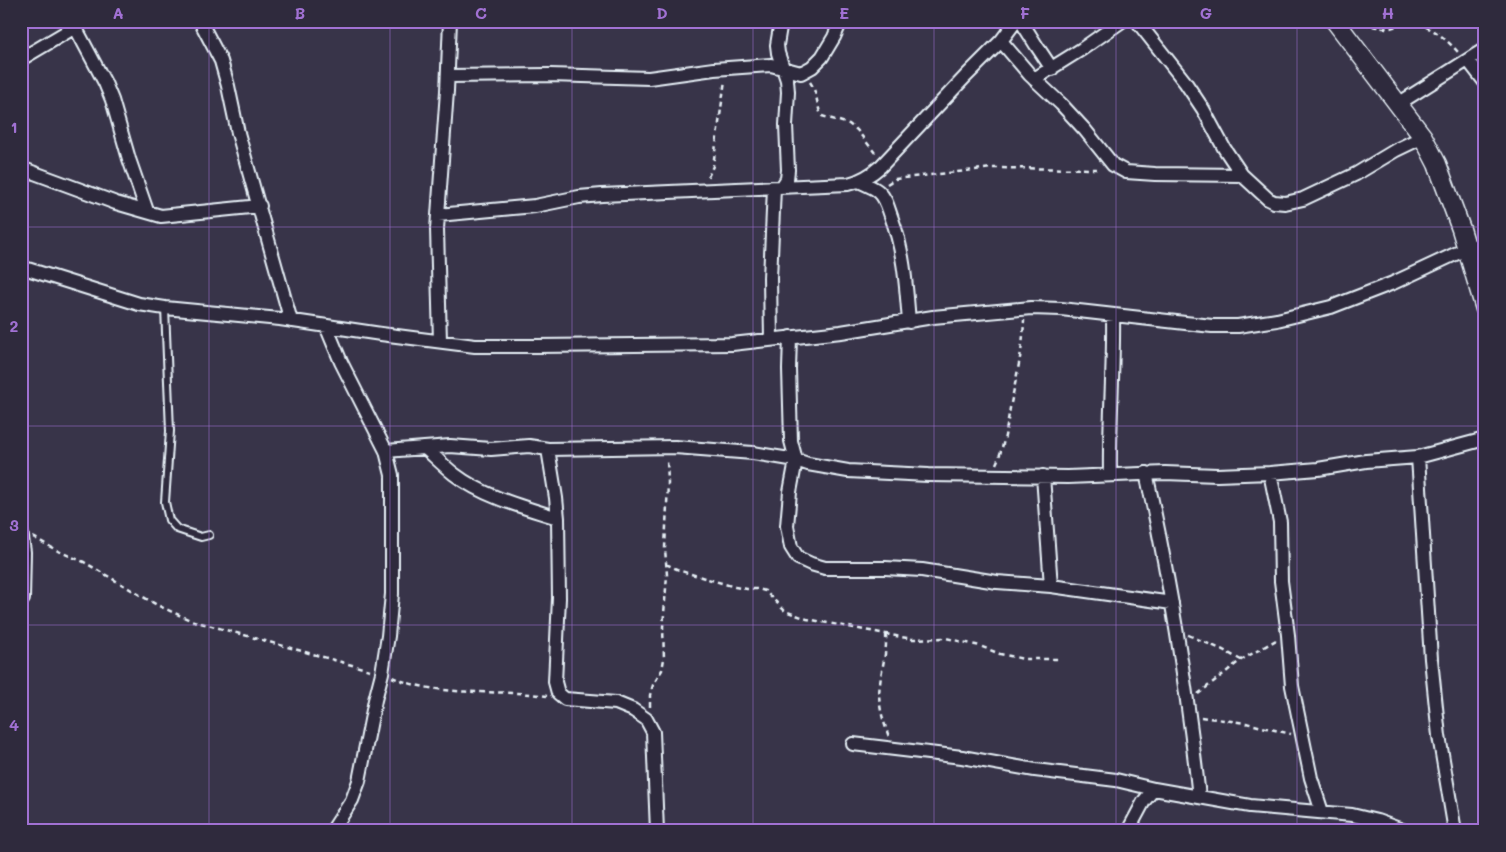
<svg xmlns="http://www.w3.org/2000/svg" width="1506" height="852" font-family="Mali,sans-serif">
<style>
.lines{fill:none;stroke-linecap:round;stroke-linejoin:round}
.lane-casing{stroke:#e8f1f8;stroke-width:10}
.street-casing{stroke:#e8f1f8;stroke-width:16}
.secondary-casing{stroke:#e8f1f8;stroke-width:21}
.path{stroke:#e8f1f8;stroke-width:2.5;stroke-dasharray:5 4;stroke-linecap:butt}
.lane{stroke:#2f2a3d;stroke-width:6}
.street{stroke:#2f2a3d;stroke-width:12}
.secondary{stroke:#2f2a3d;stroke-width:18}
.grid{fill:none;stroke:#a171d3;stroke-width:1;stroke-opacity:0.55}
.neatline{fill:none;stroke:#a171d3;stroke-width:2}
.grid-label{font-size:16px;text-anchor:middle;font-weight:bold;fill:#a171d3}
</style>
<rect width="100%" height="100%" fill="#383449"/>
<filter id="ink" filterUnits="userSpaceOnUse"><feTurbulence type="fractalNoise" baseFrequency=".02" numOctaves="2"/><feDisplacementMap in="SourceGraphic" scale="10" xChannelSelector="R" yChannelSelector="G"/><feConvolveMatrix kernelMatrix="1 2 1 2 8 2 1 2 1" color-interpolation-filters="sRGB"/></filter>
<g filter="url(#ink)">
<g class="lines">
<g class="lane-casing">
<path id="lane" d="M 165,308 L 170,431 L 165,502 L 169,520 L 177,529 L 201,537 L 209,535"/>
</g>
<g class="street-casing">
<path id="street" d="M 72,21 L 105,83 L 112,100 L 129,159 L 147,211
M 200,21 L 221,61 L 228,86 L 238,133 L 291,321
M 781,21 L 777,45 L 778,53 L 787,80 L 788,92 L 786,125 L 788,170 L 787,179 L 782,187
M 1021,21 L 1036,45 L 1052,69
M 1137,21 L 1185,82 L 1203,109 L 1224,148 L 1242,175 L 1268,199 L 1274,202 L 1285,203 L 1303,199 L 1356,174 L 1396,150 L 1423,137
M 1001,41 L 1030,75 L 1061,104 L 1085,130 L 1113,165 L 1126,172 L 1155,174 L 1242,175
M 21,59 L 75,27
M 1468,60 L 1485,82
M 448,76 L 550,75 L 649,78 L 714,69 L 771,65 L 801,73 L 812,67 L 822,57 L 834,37 L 841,21
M 1034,79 L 1082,49 L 1122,21
M 1398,104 L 1485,49
M 21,168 L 116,203 L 161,216 L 260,206
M 859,181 C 866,185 874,187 879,192 C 886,198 888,208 891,216 C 904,251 906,284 909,322
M 438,215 L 535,206 L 579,197 L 602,195 L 848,184 C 862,181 871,175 881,166 L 965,77 L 1001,41 L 1016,21
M 21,267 L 139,304 L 165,308 L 280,319 L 381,334 L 475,346 L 537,346 L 732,344 L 841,332 L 933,317 L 1031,308 L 1061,309 L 1212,326 L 1238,326 L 1277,320 L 1331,307 L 1393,283 L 1466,249 L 1485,243
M 326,326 L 341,362 L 386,451 L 392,475 L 392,594 L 388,636 L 382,673 L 375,700 L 359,781 L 352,800 L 332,831
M 790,337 L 789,369 L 791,441 L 796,460 L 790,492 L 787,526 L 791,547 L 798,558 L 811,564 L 825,568 L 885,568 L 922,570 L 997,582 L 1051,586 L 1172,603
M 771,339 L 770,278 L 774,188
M 440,341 L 437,229 L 447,91 L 450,21
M 425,448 C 435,457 444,466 454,474 C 484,497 523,507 558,518
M 548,449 L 556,498 L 558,518 L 559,598 L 555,682 L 558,693 L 565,699 L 616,703 L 633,710 L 646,719 L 653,732 L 657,831
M 386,451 L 450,446 L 491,449 L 529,446 L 548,449 L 675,447 L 753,453 L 796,460 L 808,464 L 848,471 L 928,475 L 1068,477 L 1165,473 L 1217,475 L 1270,473 L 1318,469 L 1366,461 L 1418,457 L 1485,439
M 1418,457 L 1431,659 L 1439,736 L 1455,831
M 1146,473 C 1170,580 1187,688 1199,797
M 1270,473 L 1280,522 L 1281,581 L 1288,635 L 1292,686 L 1311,778 L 1322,812
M 1110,475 C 1109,421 1114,368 1113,315
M 1043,476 L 1051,586
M 21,530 L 24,552 L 23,599
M 853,744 L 962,757 L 1035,770 L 1116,780 L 1154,789 L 1250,806 L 1352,815 L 1377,821 L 1405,831
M 1128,831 L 1144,801 L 1154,789"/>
</g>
<g class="secondary-casing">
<path id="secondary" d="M 1335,21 L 1423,137 L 1437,164 L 1461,229 L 1485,309"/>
</g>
<path class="path" d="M 1355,23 C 1366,23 1375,28 1386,28 C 1392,29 1398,25 1405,24 C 1428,22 1444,37 1458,52
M 810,82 C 818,93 816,106 822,116 L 849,124 L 857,130 L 875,153
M 708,177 L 713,166 L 725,80
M 887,184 L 895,179 L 992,168 L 1099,169
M 996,464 C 1004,447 1007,426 1010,408 C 1016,379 1023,350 1024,320
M 33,537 L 58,551 L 84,562 L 157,605 L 190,620 L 370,670
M 666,564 L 681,571 L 735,587 L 747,589 L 758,589 L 765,591 L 785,611 L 807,619 L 912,639 L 946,638 L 980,646 L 1000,654 L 1024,659 L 1058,659
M 886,634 C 887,654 882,665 880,684 C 877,703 883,720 889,737
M 1188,635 L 1223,650 L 1241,660
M 392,677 C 444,699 494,688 547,696
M 1198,694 L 1241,660 L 1278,639
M 650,707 L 650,695 L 653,685 L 662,670 L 664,659 L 663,627 L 667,575 L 665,548 L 668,483 L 667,459
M 1201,717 L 1246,723 L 1291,734"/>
<use href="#lane" class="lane"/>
<use href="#street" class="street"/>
<use href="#secondary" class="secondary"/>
</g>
</g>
<path class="grid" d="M 209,21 L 209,831M 390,21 L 390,831M 572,21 L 572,831M 753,21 L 753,831M 934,21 L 934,831M 1116,21 L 1116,831M 1297,21 L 1297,831M 21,227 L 1485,227M 21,426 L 1485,426M 21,625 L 1485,625"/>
<rect width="1506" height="852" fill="none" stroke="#2f2a3d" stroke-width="55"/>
<rect x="28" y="28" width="1450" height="796" class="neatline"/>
<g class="grid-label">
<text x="118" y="19">A</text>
<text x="300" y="19">B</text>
<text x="481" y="19">C</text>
<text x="662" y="19">D</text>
<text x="844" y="19">E</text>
<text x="1025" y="19">F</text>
<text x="1206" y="19">G</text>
<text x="1388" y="19">H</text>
<text x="14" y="133">1</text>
<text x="14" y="332">2</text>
<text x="14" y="531">3</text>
<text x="14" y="731">4</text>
</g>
</svg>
